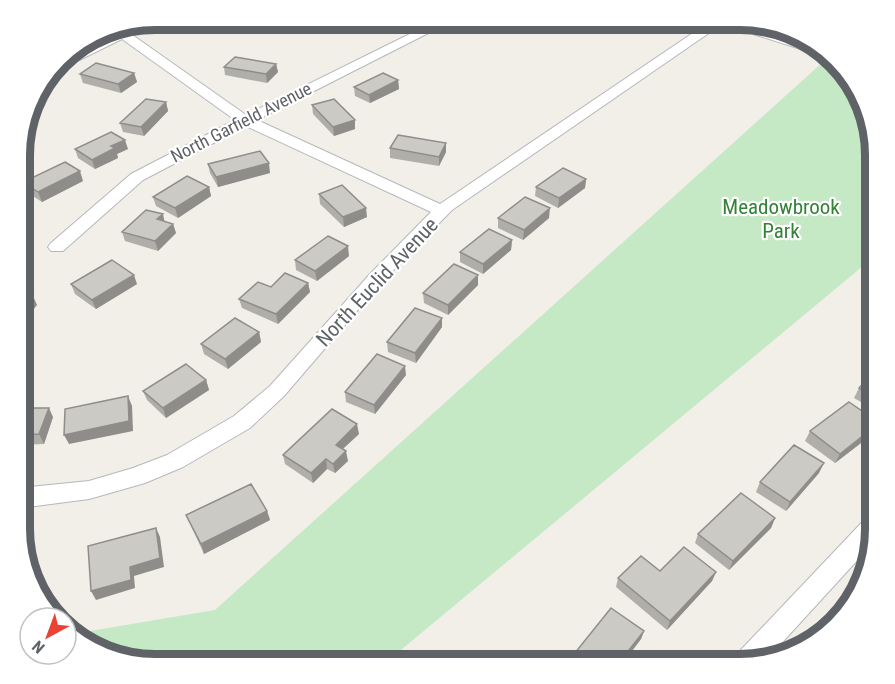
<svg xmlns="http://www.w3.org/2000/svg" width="895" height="684" font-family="'Roboto Condensed',sans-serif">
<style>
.green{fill:#c5e8c5}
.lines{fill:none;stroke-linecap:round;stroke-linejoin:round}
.minor-casing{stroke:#b5b8bc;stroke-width:2}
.minor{fill:#fff;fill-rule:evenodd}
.wall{fill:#afaea9}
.shaded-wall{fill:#8f8d8a}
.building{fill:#cccac5;stroke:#8f8d8a;stroke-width:1.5}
.labels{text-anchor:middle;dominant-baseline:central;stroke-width:4.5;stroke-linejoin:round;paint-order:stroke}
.far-street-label{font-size:18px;fill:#5f6368;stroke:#fff}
.park-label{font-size:21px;fill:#348238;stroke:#fff}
.street-label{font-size:21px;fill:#5f6368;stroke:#fff}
.rim{fill:none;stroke:#5f6368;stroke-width:8}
</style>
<rect width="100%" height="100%" fill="#f1efe8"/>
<path class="green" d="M 823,62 L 840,67 L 862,95 L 875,154 L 875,256 L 384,664 L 146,664 L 72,634 L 215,610 Z"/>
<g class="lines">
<g class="minor-casing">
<path id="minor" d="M 712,20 L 733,20 L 816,47 L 829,53 L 835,60 L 722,24 L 452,210 L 382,282 L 284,396 L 250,428 L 183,467 L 145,483 L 89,499 L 20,508 L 20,488 L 89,481 L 133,468 L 167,455 L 234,416 L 270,386 L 370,274 L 431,212 L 246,126 L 143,180 L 63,251 L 51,251 L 48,247 L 51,243 L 131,174 L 235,120 L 122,39 L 59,70 L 51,70 L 61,58 L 114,33 L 108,29 L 111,27 L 142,26 L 131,34 L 246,115 L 432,23 L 448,23 L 257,120 L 440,204 Z
M 875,514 L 874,542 L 768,658 L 733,664 L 737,654 L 867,517 Z"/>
</g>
<use href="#minor" class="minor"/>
</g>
<path class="wall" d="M 276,64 L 278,72 L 267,83 L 225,75 L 224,67 Z
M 134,73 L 137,82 L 121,93 L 83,83 L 80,74 Z
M 398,80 L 399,89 L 370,103 L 355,96 L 354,87 Z
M 166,102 L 168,111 L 144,136 L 123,132 L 120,123 Z
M 312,105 L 355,129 L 334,136 L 313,114 Z
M 390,148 L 446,152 L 439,166 L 390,158 Z
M 75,149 L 128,149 L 117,154 L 118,158 L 95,169 L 78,158 Z
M 208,164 L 270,173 L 218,187 L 210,173 Z
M 586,179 L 585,188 L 558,208 L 535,196 L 536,187 Z
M 83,181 L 42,202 L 27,192 L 23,182 Z
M 209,187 L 211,196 L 178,218 L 156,206 L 153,197 Z
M 319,194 L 367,217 L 344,227 L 320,204 Z
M 498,218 L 549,218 L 523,240 L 498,228 Z
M 173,224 L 176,233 L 158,251 L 125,241 L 122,232 Z
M 512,240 L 511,250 L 483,274 L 460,262 L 460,252 Z
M 349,256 L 317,281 L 296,270 L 295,260 Z
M 478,275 L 478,285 L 448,315 L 424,303 L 423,293 Z
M 308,283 L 310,292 L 278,324 L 242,308 L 239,299 L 271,287 Z
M 71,284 L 137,284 L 96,309 L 75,294 Z
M 442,318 L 442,327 L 416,363 L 388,352 L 387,342 Z
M 259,332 L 261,342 L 228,369 L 204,354 L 201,344 Z
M 875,370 L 875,410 L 854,398 L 859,388 Z
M 406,375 L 375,414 L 346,402 L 345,392 Z
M 206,380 L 209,390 L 166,418 L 147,400 L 143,391 Z
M 20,408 L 53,417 L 44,444 L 20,445 Z
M 810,431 L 874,433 L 835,463 L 805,441 Z
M 359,434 L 343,449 L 348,461 L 335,473 L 327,469 L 313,483 L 285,464 L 283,455 Z
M 819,473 L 786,511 L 756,492 L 760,482 Z
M 267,511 L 270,520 L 204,554 L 186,515 Z
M 775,518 L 771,528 L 729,570 L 695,543 L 698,534 Z
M 660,571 L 716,572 L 712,581 L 667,630 L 616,587 L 618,578 Z
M 644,631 L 641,639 L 622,664 L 569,664 L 570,659 Z"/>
<path class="shaded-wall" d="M 276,64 L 278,72 L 267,83 L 266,74 Z
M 134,73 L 137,82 L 121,93 L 118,84 Z
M 398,80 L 399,89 L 370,103 L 369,95 Z
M 166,102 L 168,111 L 144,136 L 141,127 Z
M 355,120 L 355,129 L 334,136 L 333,127 Z
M 125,140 L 128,149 L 117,154 L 118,158 L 95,169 L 92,160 L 111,146 Z
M 446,143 L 446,152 L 439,166 L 439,157 Z
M 269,163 L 270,173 L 218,187 L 216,177 Z
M 80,171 L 83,181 L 42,202 L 38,192 Z
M 586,179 L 585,188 L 558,208 L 559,198 Z
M 209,187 L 211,196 L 178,218 L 175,208 Z
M 366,208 L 367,217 L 344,227 L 343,217 Z
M 550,208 L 549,218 L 523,240 L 524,230 Z
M 163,214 L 165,224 L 157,219 Z
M 173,224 L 176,233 L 158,251 L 155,241 Z
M 512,240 L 511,250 L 483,274 L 483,264 Z
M 348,246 L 349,256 L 317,281 L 315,271 Z
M 134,275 L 137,284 L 96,309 L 92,300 Z
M 478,275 L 478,285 L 448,315 L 448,305 Z
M 308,283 L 310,292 L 278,324 L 276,314 Z
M 33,296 L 37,305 L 20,327 L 20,312 Z
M 442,318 L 442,327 L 416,363 L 415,353 Z
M 259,332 L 261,342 L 228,369 L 225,359 Z
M 405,366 L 406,375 L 375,414 L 374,405 Z
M 206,380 L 209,390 L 166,418 L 163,408 Z
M 128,396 L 132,406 L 133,431 L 69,444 L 64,435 Z
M 49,408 L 53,417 L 44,444 L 39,434 Z
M 357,424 L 359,434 L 337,454 L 336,445 Z
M 875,426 L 875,430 L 874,433 L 835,463 L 840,454 Z
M 346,451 L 348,461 L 335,473 L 333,464 Z
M 326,459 L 327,469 L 313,483 L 311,473 Z
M 824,463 L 819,473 L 786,511 L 790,502 Z
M 267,511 L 270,520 L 204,554 L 201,544 Z
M 775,518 L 771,528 L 729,570 L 733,561 Z
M 156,528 L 160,537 L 164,567 L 134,576 L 135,588 L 96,600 L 91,591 L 130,567 Z
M 716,572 L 712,581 L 667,630 L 670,621 Z
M 644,631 L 641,639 L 622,664 L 618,664 Z"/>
<path class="building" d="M 235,57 L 276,64 L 266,74 L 224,67 Z
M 96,63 L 134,73 L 118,84 L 80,74 Z
M 383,73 L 398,80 L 369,95 L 354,87 Z
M 146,99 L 166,102 L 141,127 L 120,123 Z
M 334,99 L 355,120 L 333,127 L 312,105 Z
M 111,132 L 125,140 L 111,146 L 115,148 L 92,160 L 75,149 Z
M 398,135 L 446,143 L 439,157 L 390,148 Z
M 260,151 L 269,163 L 216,177 L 208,164 Z
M 65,162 L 80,171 L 38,192 L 23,182 Z
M 563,168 L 586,179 L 559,198 L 536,187 Z
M 187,176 L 209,187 L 175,208 L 153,197 Z
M 342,185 L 366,208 L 343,217 L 319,194 Z
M 525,197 L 550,208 L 524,230 L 498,218 Z
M 146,210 L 163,214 L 157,219 L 173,224 L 155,241 L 122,232 Z
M 489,229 L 512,240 L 483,264 L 460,252 Z
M 328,236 L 348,246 L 315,271 L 295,260 Z
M 112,260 L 134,275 L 92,300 L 71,284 Z
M 454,264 L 478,275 L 448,305 L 423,293 Z
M 285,273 L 308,283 L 276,314 L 239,299 L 258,282 L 271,287 Z
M 20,294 L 33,296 L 20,312 Z
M 415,308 L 442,318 L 415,353 L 387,342 Z
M 235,318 L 259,332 L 225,359 L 201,344 Z
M 377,354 L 405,366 L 374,405 L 345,392 Z
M 186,364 L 206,380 L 163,408 L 143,391 Z
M 875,370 L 875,398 L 859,388 Z
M 128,396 L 129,421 L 64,435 L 65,409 Z
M 849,402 L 875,420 L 875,426 L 840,454 L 810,431 Z
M 20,408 L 49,408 L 39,434 L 20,435 Z
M 332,409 L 357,424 L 336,445 L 346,451 L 333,464 L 326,459 L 311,473 L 283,455 Z
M 794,445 L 824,463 L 790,502 L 760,482 Z
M 251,484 L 267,511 L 201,544 L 186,515 Z
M 741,493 L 775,518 L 733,561 L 698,534 Z
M 156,528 L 160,558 L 130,567 L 131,580 L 91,591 L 88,546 Z
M 684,547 L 716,572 L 670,621 L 618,578 L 641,556 L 660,571 Z
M 611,608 L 644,631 L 618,664 L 577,664 L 570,659 Z"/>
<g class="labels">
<g class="far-street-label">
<text transform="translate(241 122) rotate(-27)">North Garfield Avenue</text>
</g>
<g class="park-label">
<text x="781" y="207">Meadowbrook<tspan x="781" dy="24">Park</tspan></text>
</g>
<g class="street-label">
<text transform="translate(377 282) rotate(-47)">North Euclid Avenue</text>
</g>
</g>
<path d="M0 0H895V684H0ZM155 30H740A125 125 0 0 1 865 155V529A125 125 0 0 1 740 654H155A125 125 0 0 1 30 529V155A125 125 0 0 1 155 30Z" fill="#fff" fill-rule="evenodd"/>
<path class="rim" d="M155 30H740A125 125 0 0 1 865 155V529A125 125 0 0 1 740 654H155A125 125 0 0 1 30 529V155A125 125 0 0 1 155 30Z"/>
<g transform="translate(48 636) rotate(221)"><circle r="28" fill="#ffffff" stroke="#bfc1c3" stroke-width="1.5"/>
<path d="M0-4.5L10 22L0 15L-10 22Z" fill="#ea4335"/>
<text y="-9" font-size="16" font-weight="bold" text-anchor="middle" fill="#5f6368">N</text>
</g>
</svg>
